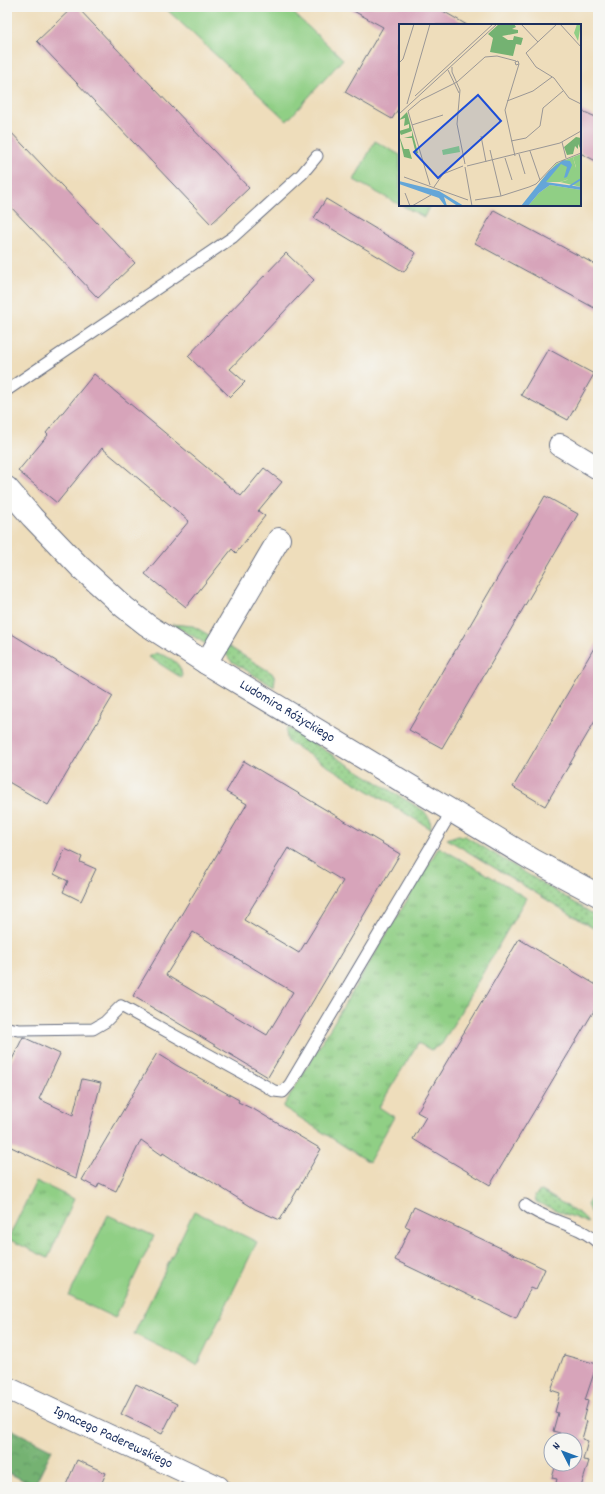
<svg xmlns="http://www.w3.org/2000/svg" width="605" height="1494" font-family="Dekko,sans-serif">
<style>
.grass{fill:url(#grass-dots);stroke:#567f72}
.forest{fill:url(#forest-crowns);stroke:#487068}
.park{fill:url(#park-tufts);stroke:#567f72}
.pitch{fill:#90cf85;stroke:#567f72}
.building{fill:#d7a4ba;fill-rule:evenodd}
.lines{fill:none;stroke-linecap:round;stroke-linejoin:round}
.lane-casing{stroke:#656c7f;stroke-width:13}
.street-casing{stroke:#656c7f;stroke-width:24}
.secondary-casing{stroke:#656c7f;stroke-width:24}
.lane{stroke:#fff;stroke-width:11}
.street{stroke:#fff;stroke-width:22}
.secondary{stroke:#fff;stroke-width:22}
.labels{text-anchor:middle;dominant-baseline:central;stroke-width:3.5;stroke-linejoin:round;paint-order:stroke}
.street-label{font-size:14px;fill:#1b2f5e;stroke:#f6f6f2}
.inset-river{fill:none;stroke:#64a6d8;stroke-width:2}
.inset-road{fill:none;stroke:#9a9796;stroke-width:1}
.view{fill:#1d4ed8;fill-opacity:0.15;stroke:#1d4ed8;stroke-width:2}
.inset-edge{fill:none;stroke:#1b2f5e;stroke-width:2}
</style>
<defs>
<pattern id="grass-dots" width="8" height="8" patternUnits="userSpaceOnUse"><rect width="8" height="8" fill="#90cf85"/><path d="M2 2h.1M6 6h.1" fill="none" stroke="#75a870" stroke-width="1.8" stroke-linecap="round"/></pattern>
<pattern id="forest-crowns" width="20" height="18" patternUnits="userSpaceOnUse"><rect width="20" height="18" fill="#74b272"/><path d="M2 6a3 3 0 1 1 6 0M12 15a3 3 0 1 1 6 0" fill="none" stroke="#5e9161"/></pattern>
<pattern id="park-tufts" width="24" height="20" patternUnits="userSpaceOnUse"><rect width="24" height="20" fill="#90cf85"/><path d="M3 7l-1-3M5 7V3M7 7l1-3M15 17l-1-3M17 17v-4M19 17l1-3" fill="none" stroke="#75a870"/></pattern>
</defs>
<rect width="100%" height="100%" fill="#f6f6f2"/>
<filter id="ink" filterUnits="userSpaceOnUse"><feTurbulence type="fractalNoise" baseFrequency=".025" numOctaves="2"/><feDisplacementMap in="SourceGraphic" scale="8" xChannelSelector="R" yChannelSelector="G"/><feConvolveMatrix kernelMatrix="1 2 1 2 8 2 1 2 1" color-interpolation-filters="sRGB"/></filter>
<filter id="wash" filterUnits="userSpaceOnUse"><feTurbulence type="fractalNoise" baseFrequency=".012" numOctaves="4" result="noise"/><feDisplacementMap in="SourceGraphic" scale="16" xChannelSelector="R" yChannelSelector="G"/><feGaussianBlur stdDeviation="0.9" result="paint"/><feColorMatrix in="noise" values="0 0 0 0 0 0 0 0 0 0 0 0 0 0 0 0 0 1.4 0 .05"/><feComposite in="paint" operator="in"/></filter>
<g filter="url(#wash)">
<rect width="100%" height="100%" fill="#edb"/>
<path class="grass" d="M 172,624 L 193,626 L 214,638 L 206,644 Z
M 226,645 L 272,673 L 275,678 L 274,687 L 231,661 L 226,654 Z
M 156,653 C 170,657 182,662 182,678 L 149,657 Z
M 287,727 L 424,811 L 430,819 L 431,829 L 288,742 L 286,733 Z
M 458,835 L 465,836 L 598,917 L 598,931 L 447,839 Z
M 598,1187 L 598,1228 L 587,1205 Z
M 542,1191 L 582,1215 L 588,1223 L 536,1202 L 535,1195 L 538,1192 Z"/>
<path class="forest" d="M 7,1427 L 52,1450 L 34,1486 L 7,1472 Z"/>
<path class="park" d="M 439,847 L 509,887 L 526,898 L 442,1044 L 431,1050 L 418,1043 L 379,1107 L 394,1117 L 369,1162 L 283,1107 Z
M 36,1181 L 74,1199 L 48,1258 L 8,1239 Z"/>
<path class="pitch" d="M 164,7 L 287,7 L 343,59 L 287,121 Z
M 375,141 L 400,155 L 400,205 L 354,180 Z
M 401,205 L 430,205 L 424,217 Z
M 194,1211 L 257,1242 L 197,1365 L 134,1334 Z
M 108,1215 L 154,1236 L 115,1318 L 69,1296 Z"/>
<g id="blocks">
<path class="building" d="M 73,7 L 77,7 L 249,188 L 211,224 L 37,41 Z
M 346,7 L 436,7 L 467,25 L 400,25 L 400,106 L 392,119 L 345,92 L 383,27 Z
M 580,110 L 598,118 L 598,162 L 580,153 Z
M 7,128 L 135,263 L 98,298 L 7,203 Z
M 326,199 L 416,253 L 404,272 L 314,218 Z
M 494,210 L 598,266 L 598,310 L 475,243 Z
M 286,253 L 314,280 L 230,369 L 245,382 L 230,397 L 188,356 Z
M 548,349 L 594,374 L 568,420 L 521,395 Z
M 94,374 L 241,496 L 264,468 L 282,482 L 258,511 L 265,516 L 236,553 L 232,549 L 186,607 L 145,574 L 189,521 L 102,448 L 57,503 L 18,471 L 48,435 L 46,433 Z
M 545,496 L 578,514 L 442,748 L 409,730 Z
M 7,631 L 113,696 L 48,805 L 7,781 Z
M 598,641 L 598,716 L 545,806 L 513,787 Z
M 244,761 L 400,854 L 268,1077 L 133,996 L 247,804 L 226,792 ZM 288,848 L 343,881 L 299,953 L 244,920 ZM 193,932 L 293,992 L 267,1035 L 166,975 Z
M 65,849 L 82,857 L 80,862 L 96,869 L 81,901 L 63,892 L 68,881 L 54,874 Z
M 519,939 L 598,986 L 598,1004 L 490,1185 L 413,1139 L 426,1117 L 417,1112 Z
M 23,1037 L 60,1054 L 39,1099 L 73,1115 L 82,1079 L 101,1083 L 76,1178 L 7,1145 L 7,1070 Z
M 157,1053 L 176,1065 L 239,1100 L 238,1102 L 255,1110 L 321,1149 L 280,1220 L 255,1209 L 204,1177 L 189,1170 L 163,1153 L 162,1155 L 141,1140 L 116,1191 L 99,1183 L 97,1188 L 82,1180 Z
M 414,1207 L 545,1269 L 536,1289 L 531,1287 L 516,1318 L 395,1260 L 410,1228 L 405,1226 Z
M 564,1355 L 597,1364 L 585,1400 L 588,1401 L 583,1420 L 587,1421 L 582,1439 L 588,1441 L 583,1460 L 589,1461 L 581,1487 L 555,1487 L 557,1479 L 552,1478 L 556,1464 L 575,1464 L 575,1440 L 558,1440 L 560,1433 L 553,1431 L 558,1413 L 555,1412 L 560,1393 L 551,1390 Z
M 136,1384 L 177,1404 L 162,1434 L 121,1414 Z
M 77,1460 L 106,1473 L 100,1487 L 65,1487 Z"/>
</g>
</g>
<g filter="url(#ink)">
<use href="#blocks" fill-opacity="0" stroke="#656c7f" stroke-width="1"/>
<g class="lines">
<g class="lane-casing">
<path id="lane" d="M 7,390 L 233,237 L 302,174 L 317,156
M 7,1028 L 19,1030 L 93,1029 L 105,1022 L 121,1006 L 264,1085 L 274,1091 L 283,1092 L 290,1084 L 452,811
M 525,1205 C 547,1222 578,1223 598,1243"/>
</g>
<g class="street-casing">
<g id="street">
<path d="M 560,445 L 598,468"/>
<path d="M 206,663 L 279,539"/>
<path id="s1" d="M 7,1388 L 218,1487"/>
</g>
</g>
<g class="secondary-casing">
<g id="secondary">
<path id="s2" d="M 7,488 L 32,517 L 80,567 L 124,607 L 147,625 L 206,663 L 533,860 L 598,895"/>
</g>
</g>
<use href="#lane" class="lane"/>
<use href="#street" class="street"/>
<use href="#secondary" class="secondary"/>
</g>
</g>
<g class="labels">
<g class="street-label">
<text stroke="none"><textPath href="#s2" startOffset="361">Ludomira Różyckiego</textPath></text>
<text stroke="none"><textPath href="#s1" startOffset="117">Ignacego Paderewskiego</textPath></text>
</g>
</g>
<g transform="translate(399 24)">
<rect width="182" height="182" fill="#edb"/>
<path d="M 178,0 L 182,0 L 179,17 L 175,9 ZM 182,130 L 182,163 L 161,158 L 168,156 L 177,143 L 174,133 ZM 151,161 L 182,166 L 182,182 L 129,182 L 140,169 Z" fill="#90cf85"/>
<path d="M 100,0 L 115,0 L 117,3 L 113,5 L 119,6 L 119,9 L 103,12 L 109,16 L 114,16 L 115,12 L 124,14 L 122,21 L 117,20 L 114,32 L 91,28 L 94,14 L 89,10 ZM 8,88 L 19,129 L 17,130 L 13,114 L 5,114 L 13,112 L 13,107 L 2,111 L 0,107 L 10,104 L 10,100 L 5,102 L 6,94 L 0,96 ZM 0,111 L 5,125 L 10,125 L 13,135 L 5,133 ZM 177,113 L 182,114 L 182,126 L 179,120 L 179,125 L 176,122 L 174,130 L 168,131 L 165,123 Z" fill="#74b272"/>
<path d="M 60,122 L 61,128 L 44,131 L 43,126 ZM 174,133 L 177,144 L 170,155 L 161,158 L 141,158 L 157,140 Z" fill="#90cf85"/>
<path d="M 164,136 L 171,137 L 173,141 L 168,153 L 165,154 L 168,143 L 162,140 L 147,158 L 182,163 L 182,166 L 151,161 L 140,169 L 129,182 L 122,182 L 150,147 ZM 0,157 L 40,167 L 65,182 L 57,181 L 45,173 L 48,182 L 46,182 L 40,174 L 0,160 Z" fill="#64a6d8"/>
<path class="inset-river" d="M 171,162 L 182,155"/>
<path class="inset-road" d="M 122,0 L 139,18M 158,0 L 127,29 L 137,43 L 155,54 L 170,74 L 182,80M 161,0 L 182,23M 119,37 L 120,40 L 117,41 L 116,38 ZM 0,39 L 4,35 L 15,0M 53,43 L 53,48 L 61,66 L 58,100 L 66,140M 49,46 L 60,69M 16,72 L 94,0M 108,77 L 134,67 L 153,53M 8,80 L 31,0M 0,90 L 98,0M 13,101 L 44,91M 82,112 L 87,138M 112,117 L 127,114 L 141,102 L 144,84 L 164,67M 163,118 L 167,134M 91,126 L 102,172M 131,127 L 141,156M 120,130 L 126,150M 116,132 L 106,86 L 120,40M 106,134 L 113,156M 68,142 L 161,119 L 182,107M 66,143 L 73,182M 5,153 L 69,176M 31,161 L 9,87 L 22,76 L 58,58 L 86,33 L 98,32 L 117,37M 35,163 L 44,150 L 64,142M 6,169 L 11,182M 76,176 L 102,172 L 130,163 L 137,160 L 157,139 L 182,129M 13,182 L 32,171"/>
<path class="view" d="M 79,71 L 102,97 L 39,154 L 15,128 Z"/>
<rect width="182" height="182" class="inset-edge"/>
</g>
<rect width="605" height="1494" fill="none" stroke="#f6f6f2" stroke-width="24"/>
<g transform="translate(563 1452) rotate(312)"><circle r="19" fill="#f6f6f2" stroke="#9ea6b7"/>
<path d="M0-3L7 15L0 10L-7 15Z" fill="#1f6fb2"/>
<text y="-6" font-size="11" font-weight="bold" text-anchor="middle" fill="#1b2f5e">N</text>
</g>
</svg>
